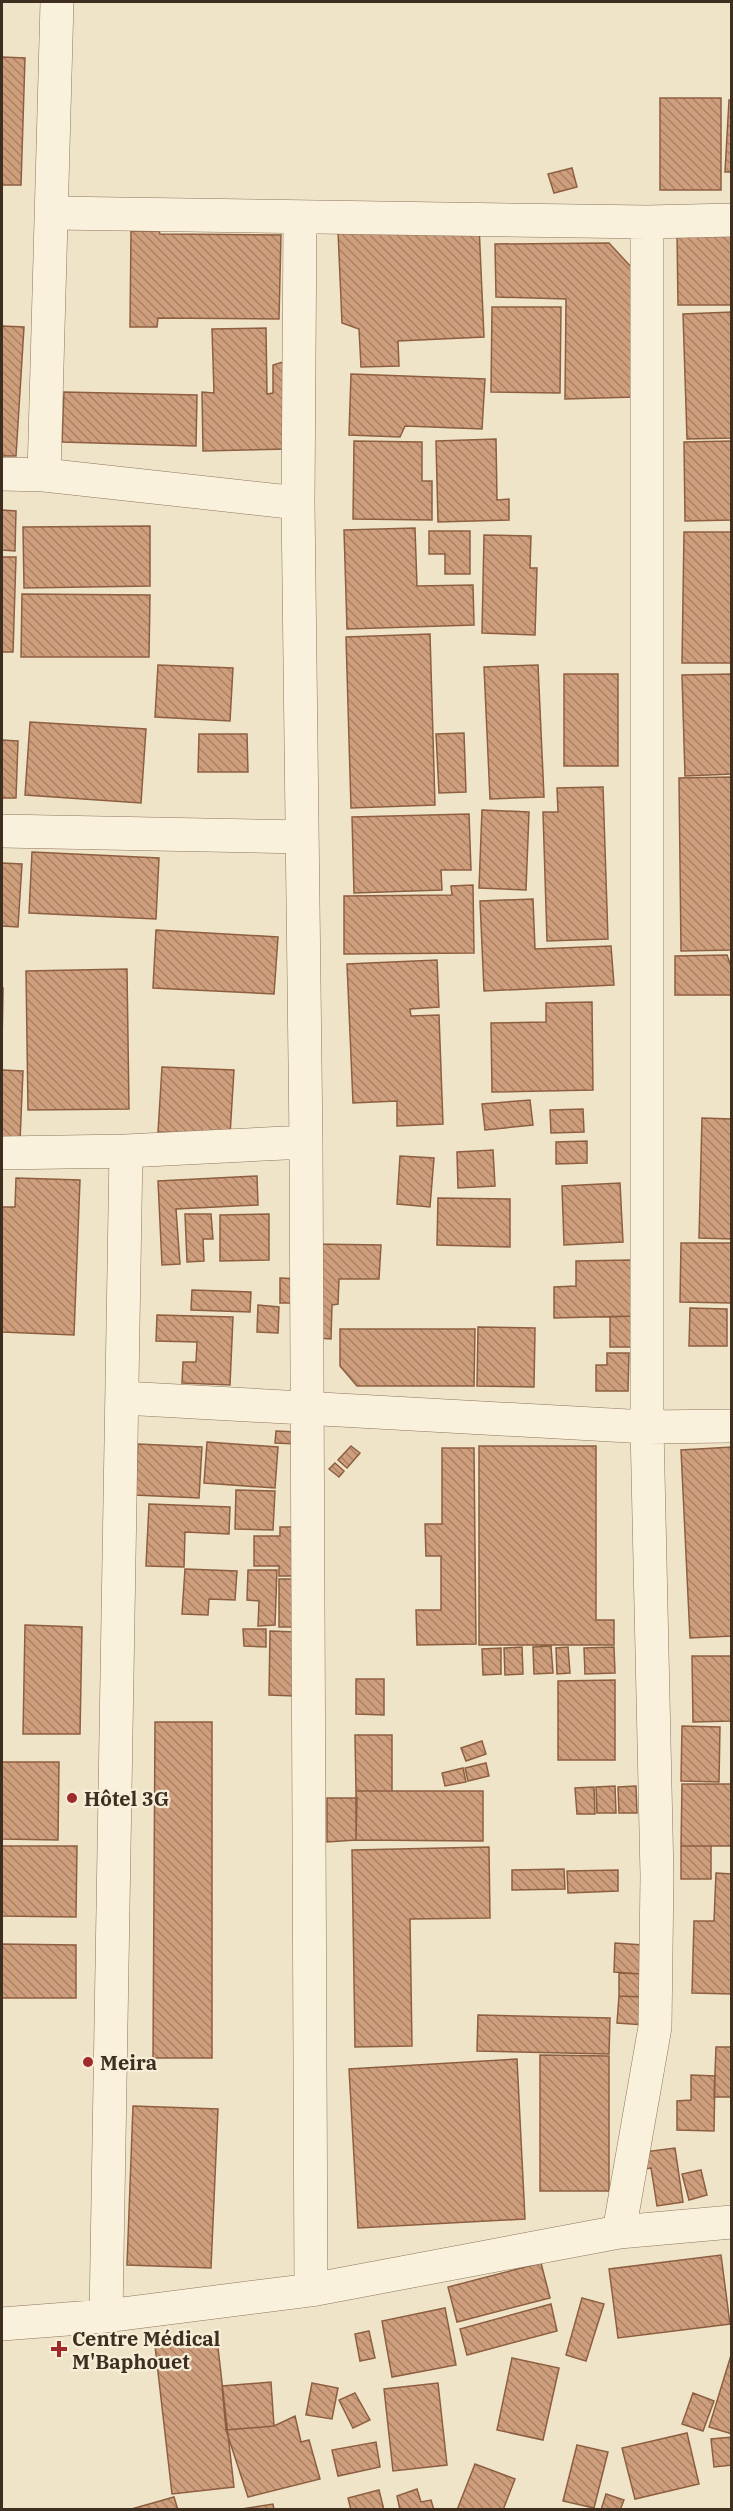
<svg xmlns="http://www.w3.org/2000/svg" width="733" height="2511" font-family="'IBM Plex Serif',serif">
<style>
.building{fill:url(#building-back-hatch);stroke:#8d5f41;stroke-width:1.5}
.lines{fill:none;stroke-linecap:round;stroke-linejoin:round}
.minor-casing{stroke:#8d765c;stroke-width:34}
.minor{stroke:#faf1dc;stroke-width:33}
.poi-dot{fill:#9e2a2b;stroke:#f7eed8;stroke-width:2}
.labels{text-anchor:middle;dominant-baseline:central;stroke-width:4.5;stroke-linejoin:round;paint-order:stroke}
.poi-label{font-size:20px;font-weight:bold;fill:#3d2e20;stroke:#f7eed8;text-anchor:start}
</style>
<defs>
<pattern id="building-back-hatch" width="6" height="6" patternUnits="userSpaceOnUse" patternTransform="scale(1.5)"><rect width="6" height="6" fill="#cf9f7d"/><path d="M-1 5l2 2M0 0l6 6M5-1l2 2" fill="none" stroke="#a98266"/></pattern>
</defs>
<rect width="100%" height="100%" fill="#f0e4c8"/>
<path class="building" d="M 2,57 L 25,58 L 21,185 L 2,185 Z
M 660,98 L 721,98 L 721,190 L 660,190 Z
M 729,100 L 732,100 L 732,172 L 725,172 Z
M 572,168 L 577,187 L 554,193 L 548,174 Z
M 479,225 L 484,337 L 398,341 L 399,366 L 361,367 L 359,329 L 342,323 L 338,231 Z
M 732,230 L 732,305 L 678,305 L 677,231 Z
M 131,231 L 159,231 L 160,234 L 281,235 L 279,319 L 158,318 L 157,327 L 130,327 Z
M 609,243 L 633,269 L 635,397 L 565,399 L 566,299 L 496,297 L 495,244 Z
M 492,307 L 561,307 L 560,393 L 491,392 Z
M 732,312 L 732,438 L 687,439 L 683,314 Z
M 2,326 L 24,327 L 16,456 L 2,456 Z
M 266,328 L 267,394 L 273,393 L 273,365 L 286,361 L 288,449 L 203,451 L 202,392 L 214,393 L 212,329 Z
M 351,374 L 485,379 L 482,429 L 405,426 L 400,437 L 349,435 Z
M 64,392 L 197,395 L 196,446 L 62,442 Z
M 496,439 L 497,500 L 509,499 L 509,520 L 438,522 L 436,441 Z
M 354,441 L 422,442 L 422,481 L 432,481 L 432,520 L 353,519 Z
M 732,441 L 732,520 L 685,521 L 684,442 Z
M 2,510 L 16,511 L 15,551 L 2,550 Z
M 150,526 L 150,586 L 24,588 L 23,527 Z
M 415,528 L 417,586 L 473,585 L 474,625 L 347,629 L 344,530 Z
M 429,531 L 470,531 L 470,574 L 445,574 L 445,554 L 429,554 Z
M 684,532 L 732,532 L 732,663 L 682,663 Z
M 484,535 L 531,536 L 530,568 L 537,568 L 535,635 L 482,633 Z
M 2,557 L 16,557 L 13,652 L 2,652 Z
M 22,594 L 150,595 L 149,657 L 21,657 Z
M 430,634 L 435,805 L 351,808 L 346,637 Z
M 158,665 L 233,668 L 230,721 L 155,717 Z
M 538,665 L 544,797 L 490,799 L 484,667 Z
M 564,674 L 618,674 L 618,766 L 564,766 Z
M 732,674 L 732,774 L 685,776 L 682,675 Z
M 30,722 L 146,729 L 141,803 L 25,795 Z
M 464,733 L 466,792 L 439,793 L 436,734 Z
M 199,734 L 247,734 L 248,772 L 198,772 Z
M 2,740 L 18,741 L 16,798 L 2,798 Z
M 732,777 L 732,950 L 681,951 L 679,778 Z
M 603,787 L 608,939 L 547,941 L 543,812 L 558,812 L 557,788 Z
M 482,810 L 529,812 L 526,890 L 479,888 Z
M 469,814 L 471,870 L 441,870 L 442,890 L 354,893 L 352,817 Z
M 32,852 L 159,858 L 156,919 L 29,913 Z
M 2,863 L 22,864 L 18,927 L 2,926 Z
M 473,885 L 474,953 L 344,954 L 344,896 L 452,895 L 451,886 Z
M 533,899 L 535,949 L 611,946 L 614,985 L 484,991 L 480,901 Z
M 156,930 L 278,937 L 274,994 L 153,988 Z
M 727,955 L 732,969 L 732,995 L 675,995 L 675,956 Z
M 437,960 L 439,1007 L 410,1009 L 411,1016 L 439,1015 L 443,1124 L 397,1126 L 397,1101 L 353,1103 L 347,964 Z
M 127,969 L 129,1109 L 28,1110 L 26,971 Z
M 2,988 L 3,988 L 2,1047 Z
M 592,1002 L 593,1090 L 492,1092 L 491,1023 L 546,1022 L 546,1003 Z
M 162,1067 L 234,1070 L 230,1135 L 158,1132 Z
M 2,1070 L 23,1071 L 20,1141 L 2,1140 Z
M 530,1100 L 533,1125 L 485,1130 L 482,1104 Z
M 583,1109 L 584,1132 L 551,1133 L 550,1110 Z
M 702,1118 L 732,1119 L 732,1239 L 699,1238 Z
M 587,1141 L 587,1163 L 556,1164 L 556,1142 Z
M 493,1150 L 495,1186 L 458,1188 L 457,1152 Z
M 400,1156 L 434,1158 L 430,1207 L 397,1204 Z
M 257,1176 L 258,1205 L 176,1209 L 180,1264 L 162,1265 L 158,1181 Z
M 16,1178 L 80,1180 L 74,1335 L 2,1332 L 2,1207 L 15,1207 Z
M 620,1183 L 623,1242 L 564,1245 L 562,1186 Z
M 438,1198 L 510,1199 L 510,1247 L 437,1245 Z
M 185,1214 L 211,1214 L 213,1239 L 203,1239 L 204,1261 L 187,1262 Z
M 269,1214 L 269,1260 L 220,1261 L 220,1215 Z
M 681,1243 L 732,1243 L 732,1303 L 680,1302 Z
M 313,1244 L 381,1245 L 379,1279 L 339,1279 L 338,1304 L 332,1305 L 331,1339 L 318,1338 Z
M 632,1260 L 632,1316 L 554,1318 L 554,1287 L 576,1286 L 576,1261 Z
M 280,1278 L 300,1279 L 300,1303 L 280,1303 Z
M 192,1290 L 251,1292 L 250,1312 L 191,1310 Z
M 258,1305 L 279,1307 L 278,1333 L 257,1332 Z
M 690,1308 L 727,1309 L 727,1346 L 689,1346 Z
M 157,1315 L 233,1317 L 230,1385 L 182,1383 L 183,1362 L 196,1362 L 197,1342 L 156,1341 Z
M 632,1316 L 632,1347 L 610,1347 L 610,1317 Z
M 478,1327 L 535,1328 L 534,1387 L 477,1386 Z
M 340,1329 L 475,1329 L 474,1386 L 357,1386 L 340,1366 Z
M 607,1353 L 629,1353 L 628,1391 L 596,1391 L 596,1365 L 607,1365 Z
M 276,1431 L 298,1432 L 297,1444 L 275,1443 Z
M 207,1442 L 278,1447 L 275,1488 L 204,1483 Z
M 138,1444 L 202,1447 L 199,1498 L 135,1495 Z
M 351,1446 L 360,1453 L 347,1468 L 338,1460 Z
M 479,1446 L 596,1446 L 596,1620 L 614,1620 L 614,1645 L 479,1645 Z
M 732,1447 L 732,1636 L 690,1638 L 681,1450 Z
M 442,1448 L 474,1448 L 476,1644 L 417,1645 L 416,1610 L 441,1610 L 441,1556 L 426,1556 L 425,1524 L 442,1524 Z
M 335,1463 L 344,1471 L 339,1477 L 329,1469 Z
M 236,1490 L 275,1491 L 273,1530 L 235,1529 Z
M 149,1504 L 230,1507 L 229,1534 L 185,1532 L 184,1567 L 146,1566 Z
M 280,1527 L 302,1527 L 302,1576 L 279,1576 L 279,1566 L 254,1566 L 254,1536 L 280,1536 Z
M 185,1569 L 237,1571 L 235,1600 L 209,1599 L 208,1615 L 182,1614 Z
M 248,1570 L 277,1570 L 275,1625 L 258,1626 L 259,1601 L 247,1600 Z
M 279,1579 L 302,1579 L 302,1627 L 279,1627 Z
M 25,1625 L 82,1627 L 80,1734 L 23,1734 Z
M 243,1629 L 266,1629 L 266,1647 L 244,1646 Z
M 270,1631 L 295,1632 L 294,1696 L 269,1695 Z
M 551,1646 L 553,1673 L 534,1674 L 533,1647 Z
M 522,1647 L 523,1674 L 505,1675 L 504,1648 Z
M 568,1647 L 570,1673 L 557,1674 L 556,1648 Z
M 614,1647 L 615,1673 L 585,1674 L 584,1648 Z
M 501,1648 L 501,1674 L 483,1675 L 482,1649 Z
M 692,1656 L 732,1656 L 732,1721 L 693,1722 Z
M 356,1679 L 384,1679 L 384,1715 L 356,1714 Z
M 615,1680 L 615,1760 L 558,1760 L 558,1681 Z
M 155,1722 L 212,1722 L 212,2058 L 153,2058 Z
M 682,1726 L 720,1727 L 719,1782 L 681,1781 Z
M 355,1735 L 392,1735 L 392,1791 L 356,1791 Z
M 482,1741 L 486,1754 L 466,1761 L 461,1748 Z
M 2,1762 L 59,1762 L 58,1840 L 2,1839 Z
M 486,1763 L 489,1776 L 468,1781 L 465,1768 Z
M 463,1768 L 466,1782 L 445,1786 L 442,1773 Z
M 682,1784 L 732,1784 L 732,1846 L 681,1846 Z
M 615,1786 L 616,1813 L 597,1813 L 596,1787 Z
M 636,1786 L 637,1813 L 619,1813 L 618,1787 Z
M 594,1787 L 595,1814 L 577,1814 L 575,1788 Z
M 356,1791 L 483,1791 L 483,1841 L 356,1840 Z
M 327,1798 L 357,1798 L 356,1840 L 327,1842 Z
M 2,1846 L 77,1846 L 76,1917 L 2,1916 Z
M 681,1846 L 711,1846 L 711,1879 L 681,1879 Z
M 489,1847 L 490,1918 L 410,1919 L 412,2046 L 355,2047 L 352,1850 Z
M 564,1869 L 565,1889 L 512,1890 L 512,1870 Z
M 618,1870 L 618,1891 L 568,1893 L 567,1871 Z
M 716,1873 L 732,1874 L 732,1994 L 692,1993 L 694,1921 L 714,1921 Z
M 615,1943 L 643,1945 L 642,1974 L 614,1972 Z
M 2,1944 L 76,1945 L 76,1998 L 2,1998 Z
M 619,1973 L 642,1974 L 641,1997 L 619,1996 Z
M 619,1996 L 646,1997 L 645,2025 L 617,2023 Z
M 478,2015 L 610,2018 L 609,2054 L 477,2051 Z
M 716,2047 L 732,2047 L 732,2097 L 714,2097 Z
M 540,2055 L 609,2056 L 609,2191 L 540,2191 Z
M 517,2059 L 525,2219 L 358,2228 L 349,2069 Z
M 691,2075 L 715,2076 L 714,2131 L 677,2130 L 677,2101 L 691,2100 Z
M 133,2106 L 218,2109 L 211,2268 L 127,2265 Z
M 675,2148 L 683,2202 L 657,2206 L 651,2168 L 640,2170 L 637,2153 Z
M 701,2170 L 707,2195 L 689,2200 L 682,2174 Z
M 721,2255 L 730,2324 L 618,2338 L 609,2269 Z
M 541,2263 L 550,2298 L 457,2322 L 448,2287 Z
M 582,2298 L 604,2304 L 586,2361 L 566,2355 Z
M 551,2304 L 557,2331 L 467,2355 L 460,2329 Z
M 445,2308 L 456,2365 L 392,2377 L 382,2321 Z
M 369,2331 L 375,2358 L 360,2361 L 355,2334 Z
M 217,2339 L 234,2487 L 172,2494 L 155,2346 Z
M 732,2352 L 732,2434 L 709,2427 Z
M 512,2358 L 559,2368 L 543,2440 L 497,2430 Z
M 271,2382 L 274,2426 L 226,2430 L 222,2386 Z
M 312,2383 L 338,2388 L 332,2419 L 306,2415 Z
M 438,2383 L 447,2465 L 393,2471 L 384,2389 Z
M 355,2393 L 370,2420 L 353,2428 L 339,2400 Z
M 693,2393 L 714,2401 L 703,2431 L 682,2424 Z
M 295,2416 L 301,2442 L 309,2440 L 320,2479 L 248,2497 L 226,2430 L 274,2426 Z
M 687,2433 L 699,2484 L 635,2499 L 622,2448 Z
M 732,2437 L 732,2465 L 714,2467 L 711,2439 Z
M 376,2442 L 380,2467 L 338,2476 L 332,2450 Z
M 577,2445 L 608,2452 L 594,2508 L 563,2501 Z
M 475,2464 L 515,2479 L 503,2510 L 457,2510 Z
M 417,2489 L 421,2502 L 431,2500 L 434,2510 L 400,2510 L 397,2496 Z
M 379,2490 L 384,2510 L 351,2510 L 348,2498 Z
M 606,2494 L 624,2500 L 620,2510 L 601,2510 Z
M 174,2497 L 178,2510 L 128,2510 Z
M 273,2504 L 274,2510 L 235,2510 Z"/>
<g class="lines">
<g class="minor-casing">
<path id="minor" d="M 53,213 L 647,222 L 732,220
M 300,217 L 298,503 L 306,1142 L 311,2290
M 2,474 L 44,475 L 298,503
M 44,475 L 57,2
M 2,831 L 302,837
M 126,1151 L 306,1142
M 2,1153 L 126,1151 L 106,2316
M 123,1398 L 647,1427 L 732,1426
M 619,2232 L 655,2027 L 657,1876 L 647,1427 L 647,222
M 2,2324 L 106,2316 L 311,2290 L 619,2232 L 732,2222"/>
</g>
<use href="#minor" class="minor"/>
</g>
<g class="poi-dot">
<circle cx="72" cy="1798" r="6"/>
<circle cx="88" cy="2062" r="6"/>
<path d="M56 2340h6v6h6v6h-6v6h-6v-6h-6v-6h6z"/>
</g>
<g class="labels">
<g class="poi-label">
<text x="84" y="1798">Hôtel 3G</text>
<text x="100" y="2062">Meira</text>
<text x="72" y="2338">Centre Médical<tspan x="72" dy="23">M'Baphouet</tspan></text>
</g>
</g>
<rect width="733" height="2511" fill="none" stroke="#3d2e20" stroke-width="6"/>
</svg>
